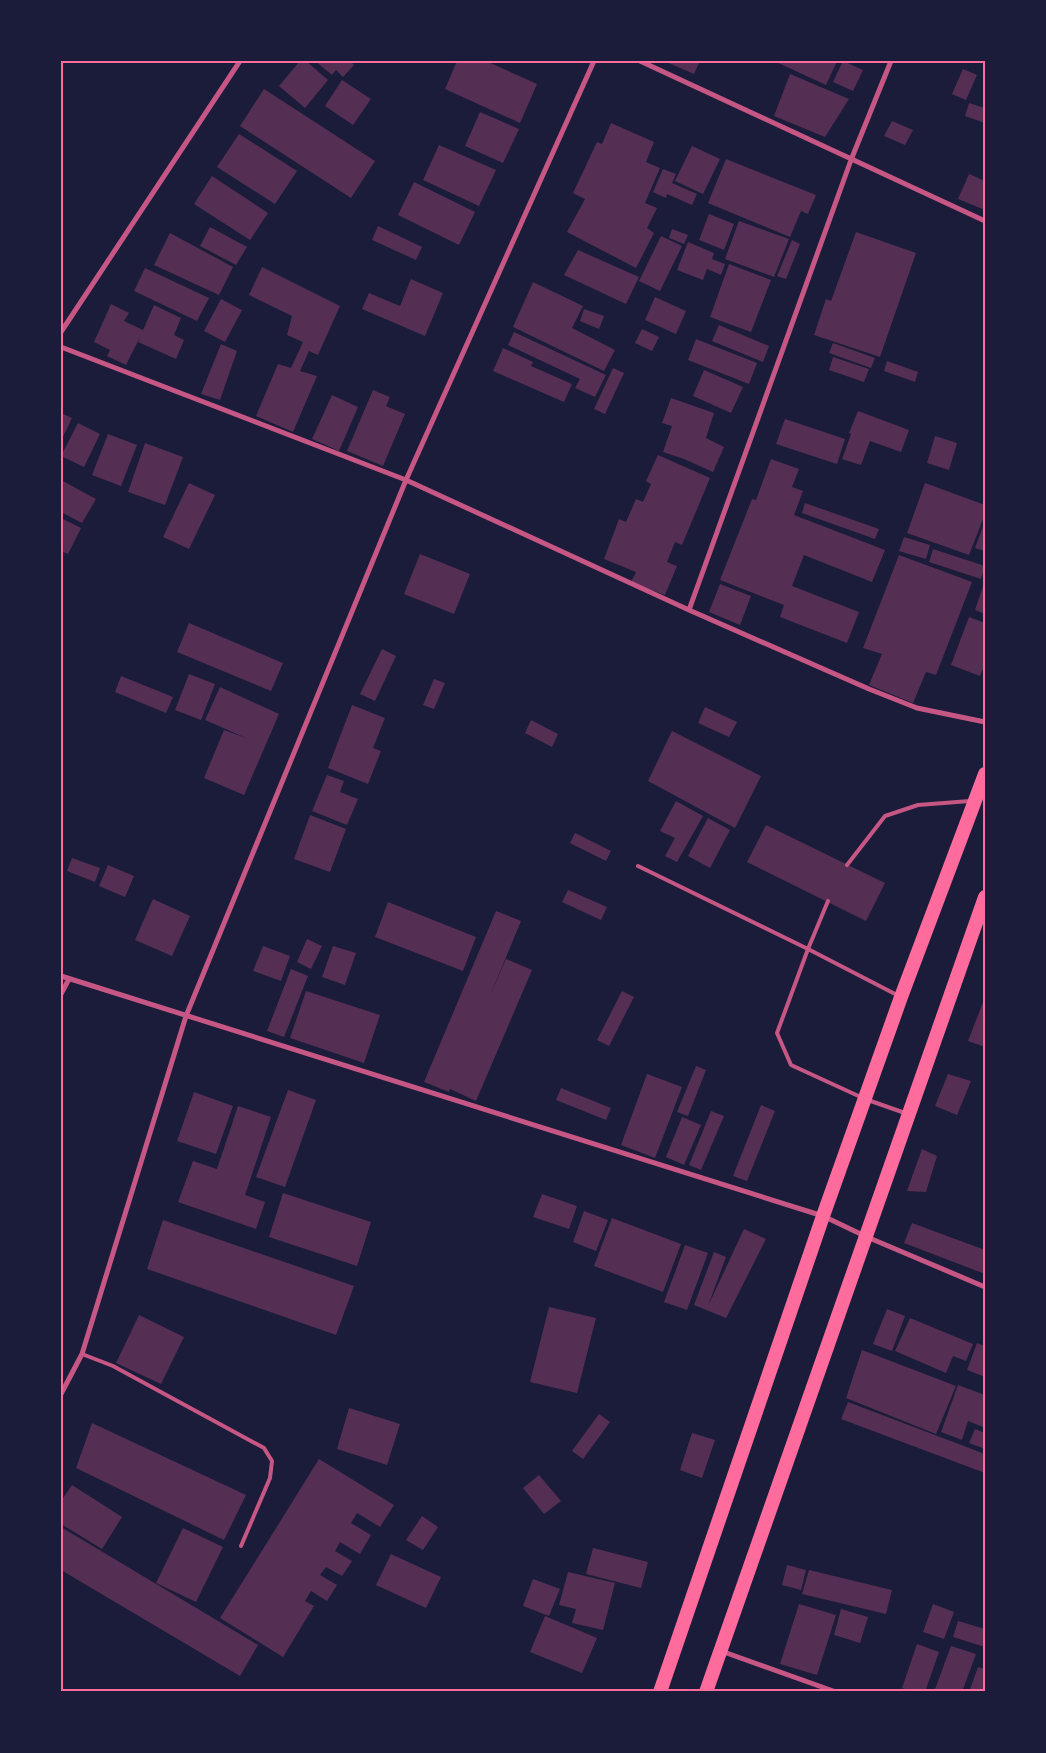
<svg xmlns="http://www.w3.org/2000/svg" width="1046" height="1753" font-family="'Fira Sans Condensed',sans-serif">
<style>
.building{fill:#542f53}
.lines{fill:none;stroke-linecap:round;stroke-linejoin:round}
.service{stroke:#c65784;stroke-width:4}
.minor{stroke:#c65784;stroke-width:5}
.trunk{stroke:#ff6b9d;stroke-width:14}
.neatline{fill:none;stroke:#ff6b9d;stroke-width:2}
</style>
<rect width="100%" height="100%" fill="#1b1b3a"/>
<path class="building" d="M 300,61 L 306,61 L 328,80 L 305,108 L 279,86 Z
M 315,61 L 350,61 L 354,65 L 343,77 L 336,70 L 332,75 Z
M 457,61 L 486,61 L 537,84 L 520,123 L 445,89 Z
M 664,61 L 700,61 L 694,74 Z
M 774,61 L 837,61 L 826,85 Z
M 843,61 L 863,70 L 853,91 L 833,82 Z
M 963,69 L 977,75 L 966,100 L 952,94 Z
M 790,74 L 849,99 L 825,137 L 774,116 Z
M 342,80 L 371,99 L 353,125 L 325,106 Z
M 264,89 L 375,161 L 351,198 L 240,126 Z
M 969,103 L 985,108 L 985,123 L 965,116 Z
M 480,112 L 519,129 L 503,163 L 465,146 Z
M 892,121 L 913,130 L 905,145 L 884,136 Z
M 611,123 L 654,142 L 646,162 L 660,168 L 645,203 L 657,208 L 647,228 L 654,233 L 636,268 L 567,232 L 585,199 L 573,193 L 597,142 L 602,144 Z
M 239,134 L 297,171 L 275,204 L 217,167 Z
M 439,145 L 496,170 L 479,206 L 423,180 Z
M 692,146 L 720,159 L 703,194 L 675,181 Z
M 726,159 L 816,195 L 808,214 L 801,211 L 790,237 L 708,203 Z
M 663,169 L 676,174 L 672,183 L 697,194 L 692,205 L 667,194 L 666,198 L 653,192 Z
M 969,174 L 985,181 L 985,210 L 958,199 Z
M 212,176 L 268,213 L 250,240 L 194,204 Z
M 414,182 L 475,212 L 459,245 L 398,215 Z
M 709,214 L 734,224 L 724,250 L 699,240 Z
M 739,221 L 789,239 L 774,277 L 725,259 Z
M 378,226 L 422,247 L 416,260 L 372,240 Z
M 210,227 L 247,247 L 236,265 L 200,246 Z
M 672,229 L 688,235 L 684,244 L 669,238 Z
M 856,232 L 916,253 L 880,357 L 814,335 L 826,299 L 831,301 Z
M 170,233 L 233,267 L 219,295 L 154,265 Z
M 661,236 L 682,246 L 660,291 L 639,281 Z
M 792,240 L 800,244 L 786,279 L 777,276 Z
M 688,242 L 714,253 L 712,259 L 725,264 L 721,275 L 707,269 L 703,280 L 677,270 Z
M 578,250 L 639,277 L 626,304 L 564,275 Z
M 729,264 L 771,280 L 751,332 L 710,317 Z
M 262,267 L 340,306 L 318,355 L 309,351 L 300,371 L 317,376 L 293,432 L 256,416 L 278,364 L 291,368 L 303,342 L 287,335 L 292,316 L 249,295 Z
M 145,268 L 209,298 L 197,321 L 134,291 Z
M 411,279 L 443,293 L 425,336 L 362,309 L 369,293 L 400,306 Z
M 533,282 L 583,306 L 572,328 L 615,350 L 604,371 L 513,327 Z
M 655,297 L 686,311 L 676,334 L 645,320 Z
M 221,299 L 242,310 L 225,342 L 204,331 Z
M 111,304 L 129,313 L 124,321 L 143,330 L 154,305 L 181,318 L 174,335 L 184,340 L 176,359 L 138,342 L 141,335 L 126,365 L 107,356 L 110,350 L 94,342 Z
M 584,309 L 604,316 L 599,329 L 580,321 Z
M 719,325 L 769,346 L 763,362 L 712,341 Z
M 642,329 L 659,337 L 652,351 L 635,343 Z
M 514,332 L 606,375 L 595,397 L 575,388 L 580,379 L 508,345 Z
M 696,339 L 757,363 L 749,384 L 688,360 Z
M 833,343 L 875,358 L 871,368 L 829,353 Z
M 221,344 L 237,351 L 220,400 L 201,394 Z
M 503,348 L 533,362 L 531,366 L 572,384 L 564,402 L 493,371 Z
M 833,357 L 869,369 L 864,382 L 829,370 Z
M 887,361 L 918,372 L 915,382 L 884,371 Z
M 613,368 L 624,373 L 605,414 L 594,409 Z
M 704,370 L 743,387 L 731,413 L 693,396 Z
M 373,390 L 390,397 L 386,406 L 405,414 L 383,466 L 347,451 Z
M 332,395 L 358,407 L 339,451 L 312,439 Z
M 671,398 L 714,413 L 706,438 L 724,447 L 713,472 L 684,459 L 663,452 L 672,426 L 662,423 Z
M 858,411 L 909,430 L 901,452 L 870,441 L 861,465 L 842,459 L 851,434 L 849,433 Z
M 61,413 L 72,418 L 61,441 Z
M 785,419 L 845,439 L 837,464 L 776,444 Z
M 78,423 L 100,434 L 84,467 L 61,456 Z
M 108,434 L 137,445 L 121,486 L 92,475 Z
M 935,436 L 957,443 L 949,470 L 927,463 Z
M 145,443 L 183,457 L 165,505 L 128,492 Z
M 658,455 L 710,478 L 682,545 L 675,542 L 667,562 L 677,566 L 665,595 L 631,582 L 636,572 L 604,559 L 619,519 L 626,522 L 636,499 L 643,502 L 651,484 L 646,481 Z
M 771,459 L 799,469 L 792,487 L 803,491 L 794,515 L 885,550 L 872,582 L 804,555 L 792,586 L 859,612 L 847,643 L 780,617 L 784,605 L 720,580 L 752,499 L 756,500 Z
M 61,480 L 96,499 L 82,523 L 61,512 Z
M 189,483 L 215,495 L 189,549 L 163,537 Z
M 925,483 L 985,505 L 985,514 L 969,555 L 907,533 Z
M 805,503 L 879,529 L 875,539 L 802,513 Z
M 61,518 L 81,528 L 68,554 L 61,551 Z
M 985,521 L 985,551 L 975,548 Z
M 904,537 L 930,545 L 926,559 L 899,551 Z
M 933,549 L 985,566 L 981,579 L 929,562 Z
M 420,554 L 470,574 L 454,614 L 404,594 Z
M 899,555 L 972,582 L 936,675 L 926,672 L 913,703 L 869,685 L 882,654 L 863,648 Z
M 984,583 L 985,584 L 985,614 L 975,610 Z
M 720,584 L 751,596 L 740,625 L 709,612 Z
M 969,617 L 985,623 L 985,664 L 980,676 L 951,665 Z
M 189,623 L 283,663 L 271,691 L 177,652 Z
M 382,649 L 396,656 L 375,701 L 360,694 Z
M 189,674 L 215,684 L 201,720 L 175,710 Z
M 121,676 L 173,697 L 166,713 L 115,692 Z
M 434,679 L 445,683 L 434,709 L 423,705 Z
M 220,687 L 279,714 L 244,795 L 204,778 L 224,730 L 246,738 L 205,720 Z
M 352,705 L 385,718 L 373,748 L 381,751 L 368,784 L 328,768 Z
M 705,707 L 737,722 L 729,737 L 698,723 Z
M 531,720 L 558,734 L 552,747 L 525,733 Z
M 672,731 L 761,776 L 735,828 L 648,781 Z
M 327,775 L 344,781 L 340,792 L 358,799 L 347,825 L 312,811 Z
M 676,801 L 703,816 L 677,862 L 665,856 L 675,838 L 660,831 Z
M 310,815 L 346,829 L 330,872 L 294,859 Z
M 708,818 L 730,830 L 710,868 L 688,856 Z
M 766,825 L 885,883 L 866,921 L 747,862 Z
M 575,833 L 611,851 L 606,861 L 570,843 Z
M 72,858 L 100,868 L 95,882 L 67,871 Z
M 108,865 L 134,876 L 125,897 L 99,886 Z
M 568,890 L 607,907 L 601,920 L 562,902 Z
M 153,899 L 190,916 L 172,956 L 135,940 Z
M 388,902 L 476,937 L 463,971 L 375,937 Z
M 496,911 L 521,921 L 490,996 L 506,959 L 532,970 L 476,1101 L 450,1089 L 449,1092 L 424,1082 Z
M 307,939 L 322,946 L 311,969 L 297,962 Z
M 263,946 L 290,956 L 281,981 L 253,971 Z
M 333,946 L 356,953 L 345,985 L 322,977 Z
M 291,969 L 308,976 L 284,1037 L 267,1031 Z
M 306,991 L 380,1015 L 364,1063 L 290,1038 Z
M 622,991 L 634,997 L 609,1046 L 597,1040 Z
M 985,997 L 985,1047 L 968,1041 Z
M 696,1066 L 706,1070 L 688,1116 L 677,1112 Z
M 647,1074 L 682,1087 L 655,1158 L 621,1145 Z
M 948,1074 L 971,1081 L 957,1115 L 935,1106 Z
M 561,1088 L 611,1108 L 606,1120 L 556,1100 Z
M 288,1090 L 316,1100 L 285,1187 L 256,1177 Z
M 194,1092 L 233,1106 L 216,1154 L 177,1141 Z
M 761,1105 L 775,1111 L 747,1181 L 733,1176 Z
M 238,1106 L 271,1117 L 245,1195 L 265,1202 L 256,1229 L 178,1202 L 193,1161 L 217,1169 Z
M 711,1111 L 724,1116 L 701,1170 L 689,1165 Z
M 682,1117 L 701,1125 L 684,1165 L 666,1157 Z
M 922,1149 L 937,1156 L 926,1192 L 907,1191 Z
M 283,1193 L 371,1222 L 357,1266 L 269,1237 Z
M 542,1194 L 577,1206 L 569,1229 L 533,1217 Z
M 584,1211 L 608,1220 L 596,1251 L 573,1242 Z
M 612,1218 L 681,1244 L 663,1292 L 594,1266 Z
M 163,1220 L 354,1286 L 336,1335 L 147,1269 Z
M 912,1223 L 985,1250 L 985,1274 L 904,1243 Z
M 744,1229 L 766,1239 L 726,1318 L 694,1305 L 714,1252 L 726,1257 L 708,1306 Z
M 685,1245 L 708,1253 L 687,1310 L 664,1302 Z
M 549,1307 L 596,1318 L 577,1393 L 530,1382 Z
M 887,1309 L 905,1316 L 892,1351 L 873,1344 Z
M 139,1315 L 184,1337 L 161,1384 L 116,1363 Z
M 910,1318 L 973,1344 L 966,1361 L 953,1356 L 946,1373 L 895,1351 Z
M 977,1343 L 985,1346 L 985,1377 L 967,1370 Z
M 862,1350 L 956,1386 L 936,1434 L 846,1398 Z
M 958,1385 L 985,1395 L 985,1421 L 983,1427 L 968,1421 L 962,1440 L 941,1432 Z
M 848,1402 L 985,1454 L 985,1473 L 841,1419 Z
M 349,1408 L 400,1424 L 387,1465 L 337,1449 Z
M 599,1414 L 610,1422 L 583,1459 L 572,1451 Z
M 92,1423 L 246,1495 L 224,1540 L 76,1468 Z
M 975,1429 L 985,1433 L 985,1449 L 969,1443 Z
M 692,1433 L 715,1440 L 702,1478 L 680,1470 Z
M 319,1459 L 394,1505 L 380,1527 L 357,1513 L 351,1523 L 371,1535 L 360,1554 L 340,1542 L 335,1551 L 352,1561 L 342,1576 L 326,1567 L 320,1575 L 337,1585 L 327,1601 L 311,1591 L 305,1601 L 314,1606 L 283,1657 L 220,1618 Z
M 539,1475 L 561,1501 L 544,1514 L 523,1488 Z
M 72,1485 L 122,1517 L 102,1549 L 61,1524 L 61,1501 Z
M 422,1516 L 438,1527 L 423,1550 L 406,1540 Z
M 61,1527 L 258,1645 L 240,1676 L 61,1570 Z
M 183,1528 L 223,1547 L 196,1602 L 156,1583 Z
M 593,1548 L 648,1562 L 641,1588 L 586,1574 Z
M 391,1554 L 441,1577 L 426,1608 L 376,1585 Z
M 787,1565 L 806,1570 L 801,1590 L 782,1585 Z
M 809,1570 L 892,1590 L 886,1614 L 802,1594 Z
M 568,1572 L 615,1583 L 603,1630 L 572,1623 L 576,1609 L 559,1605 Z
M 533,1579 L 560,1589 L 549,1616 L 523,1606 Z
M 799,1604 L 836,1615 L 817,1675 L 780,1664 Z
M 933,1604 L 954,1612 L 944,1639 L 923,1632 Z
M 841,1609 L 868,1617 L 860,1643 L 834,1635 Z
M 545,1616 L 597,1638 L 582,1673 L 530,1652 Z
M 958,1621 L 985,1629 L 985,1647 L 953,1637 Z
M 917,1644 L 939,1652 L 925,1692 L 914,1692 L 902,1688 Z
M 951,1646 L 976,1654 L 962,1692 L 934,1692 Z
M 978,1667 L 985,1669 L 985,1692 L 969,1692 Z"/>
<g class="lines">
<path class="service" d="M 847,865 L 885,816 L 918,805 L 970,801
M 638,866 L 808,949 L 777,1033 L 791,1065 L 865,1099 L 905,1113
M 828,901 L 808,949 L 899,996
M 82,1354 L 113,1366 L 264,1448 L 272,1461 L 270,1478 L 241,1546"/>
<path class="minor" d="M 640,61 L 985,221
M 61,332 L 240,61
M 61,347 L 406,480 L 689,610 L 869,689 L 917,708 L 985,722
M 689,610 L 851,160 L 891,61
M 61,976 L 823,1216 L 867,1237 L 985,1287
M 61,994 L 69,979
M 61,1394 L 82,1354 L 186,1016 L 406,480 L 594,61
M 721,1651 L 836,1692"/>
<path class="trunk" d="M 660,1692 L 823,1216 L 901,997 L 985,774
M 706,1692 L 985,897"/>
</g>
<rect width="1046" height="1753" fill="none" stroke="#1b1b3a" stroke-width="125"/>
<rect x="62" y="62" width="922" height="1628" class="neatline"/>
</svg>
